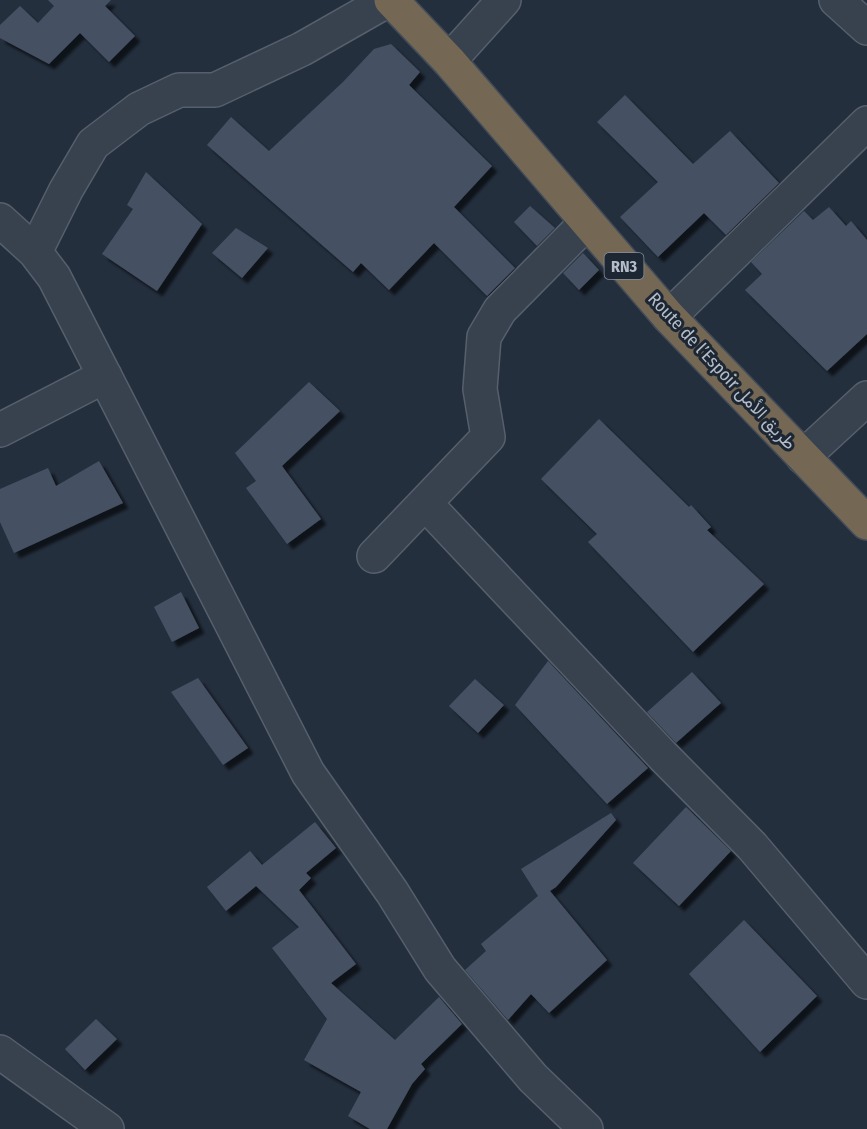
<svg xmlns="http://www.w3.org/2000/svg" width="867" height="1129" font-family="'Fira Sans Condensed',Vazirmatn,sans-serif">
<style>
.building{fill:#455162;filter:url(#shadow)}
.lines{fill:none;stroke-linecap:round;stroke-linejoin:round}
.street-casing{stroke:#565f6c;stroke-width:36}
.highway-casing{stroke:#434c59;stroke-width:36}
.street{stroke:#38414e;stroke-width:33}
.highway{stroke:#746855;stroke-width:33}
.labels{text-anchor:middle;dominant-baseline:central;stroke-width:6;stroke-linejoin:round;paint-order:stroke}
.shield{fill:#1d2633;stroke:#878f9c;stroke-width:1.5}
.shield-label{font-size:16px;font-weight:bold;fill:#b4bcc9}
.street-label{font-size:18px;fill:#b4bcc9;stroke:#1d2633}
</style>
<defs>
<filter id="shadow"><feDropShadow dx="5.5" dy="5.5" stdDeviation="1.5" flood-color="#0009"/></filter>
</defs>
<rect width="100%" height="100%" fill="#242f3e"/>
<path class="building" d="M 48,0 L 111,0 L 105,6 L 135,36 L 109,62 L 80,33 L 49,64 L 0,38 L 0,25 L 20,6 L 38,23 L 54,6 Z
M 391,44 L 420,72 L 409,85 L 492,166 L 454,207 L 515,268 L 487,296 L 434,243 L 389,290 L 361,263 L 353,272 L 207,145 L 231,117 L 269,151 L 343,82 L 374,49 Z
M 625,95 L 693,164 L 730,131 L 779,183 L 726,235 L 704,213 L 658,257 L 620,217 L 658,182 L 597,122 Z
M 146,172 L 202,224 L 157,291 L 102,254 L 133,209 L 127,205 Z
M 530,206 L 555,228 L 537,246 L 514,222 Z
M 829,207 L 846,226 L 851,221 L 867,240 L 867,334 L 827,371 L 745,290 L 762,274 L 751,262 L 804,211 L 813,220 Z
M 236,228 L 268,248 L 242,278 L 212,253 Z
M 583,253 L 599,270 L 579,290 L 563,273 Z
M 309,382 L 340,411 L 282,466 L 321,519 L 287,544 L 246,488 L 256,481 L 235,453 Z
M 599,419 L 689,507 L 691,505 L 711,527 L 707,530 L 764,584 L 693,652 L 588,542 L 597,534 L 541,479 Z
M 99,461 L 123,503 L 14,553 L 0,522 L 0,489 L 48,468 L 56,486 Z
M 181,592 L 199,628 L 172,642 L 154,607 Z
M 548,661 L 648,768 L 607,804 L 515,705 Z
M 692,672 L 721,703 L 676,743 L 647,712 Z
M 198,678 L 248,748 L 223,765 L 171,692 Z
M 475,679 L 504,705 L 478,733 L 449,706 Z
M 686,807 L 731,851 L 679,906 L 633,863 Z
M 611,813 L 616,820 L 556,887 L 550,891 L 607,960 L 549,1013 L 531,994 L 508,1020 L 465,970 L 486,951 L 481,944 L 538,896 L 521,869 Z
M 315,822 L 336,848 L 306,873 L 311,878 L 299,890 L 356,964 L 331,983 L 395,1040 L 439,997 L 462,1024 L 421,1064 L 425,1069 L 412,1084 L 387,1129 L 370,1129 L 348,1116 L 361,1092 L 304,1060 L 327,1019 L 272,948 L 299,927 L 256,886 L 226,911 L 207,887 L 250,851 L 262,865 Z
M 744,920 L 817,996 L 760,1052 L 689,974 Z
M 96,1019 L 117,1039 L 85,1070 L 65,1049 Z"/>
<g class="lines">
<g class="street-casing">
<path id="street" d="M 836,0 L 867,28
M 449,61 L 504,0
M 0,220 L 35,252 L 54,277 L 308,773 L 392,892 L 440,969 L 533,1078 L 586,1129
M 35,252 L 66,190 L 93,144 L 139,109 L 179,90 L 215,90 L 302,49 L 388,0
M 669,317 L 867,123
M 0,430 L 105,376
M 803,457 L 867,398
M 425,503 L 663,756 L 752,846 L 867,982
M 374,556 L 488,437 L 480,389 L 484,337 L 500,310 L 587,222
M 0,1052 L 107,1129"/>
</g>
<g class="highway-casing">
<path id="highway" d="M 391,0 L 449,61 L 669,317 L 867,523"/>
</g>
<use href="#street" class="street"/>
<use href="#highway" class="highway"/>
</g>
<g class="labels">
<rect class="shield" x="604.5" y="253" width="39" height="26" rx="4.5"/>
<g class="shield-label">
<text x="624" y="266">RN3</text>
</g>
<g class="street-label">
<text transform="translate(722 371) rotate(47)">Route de l’Espoir طريق الأمل</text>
</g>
</g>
</svg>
